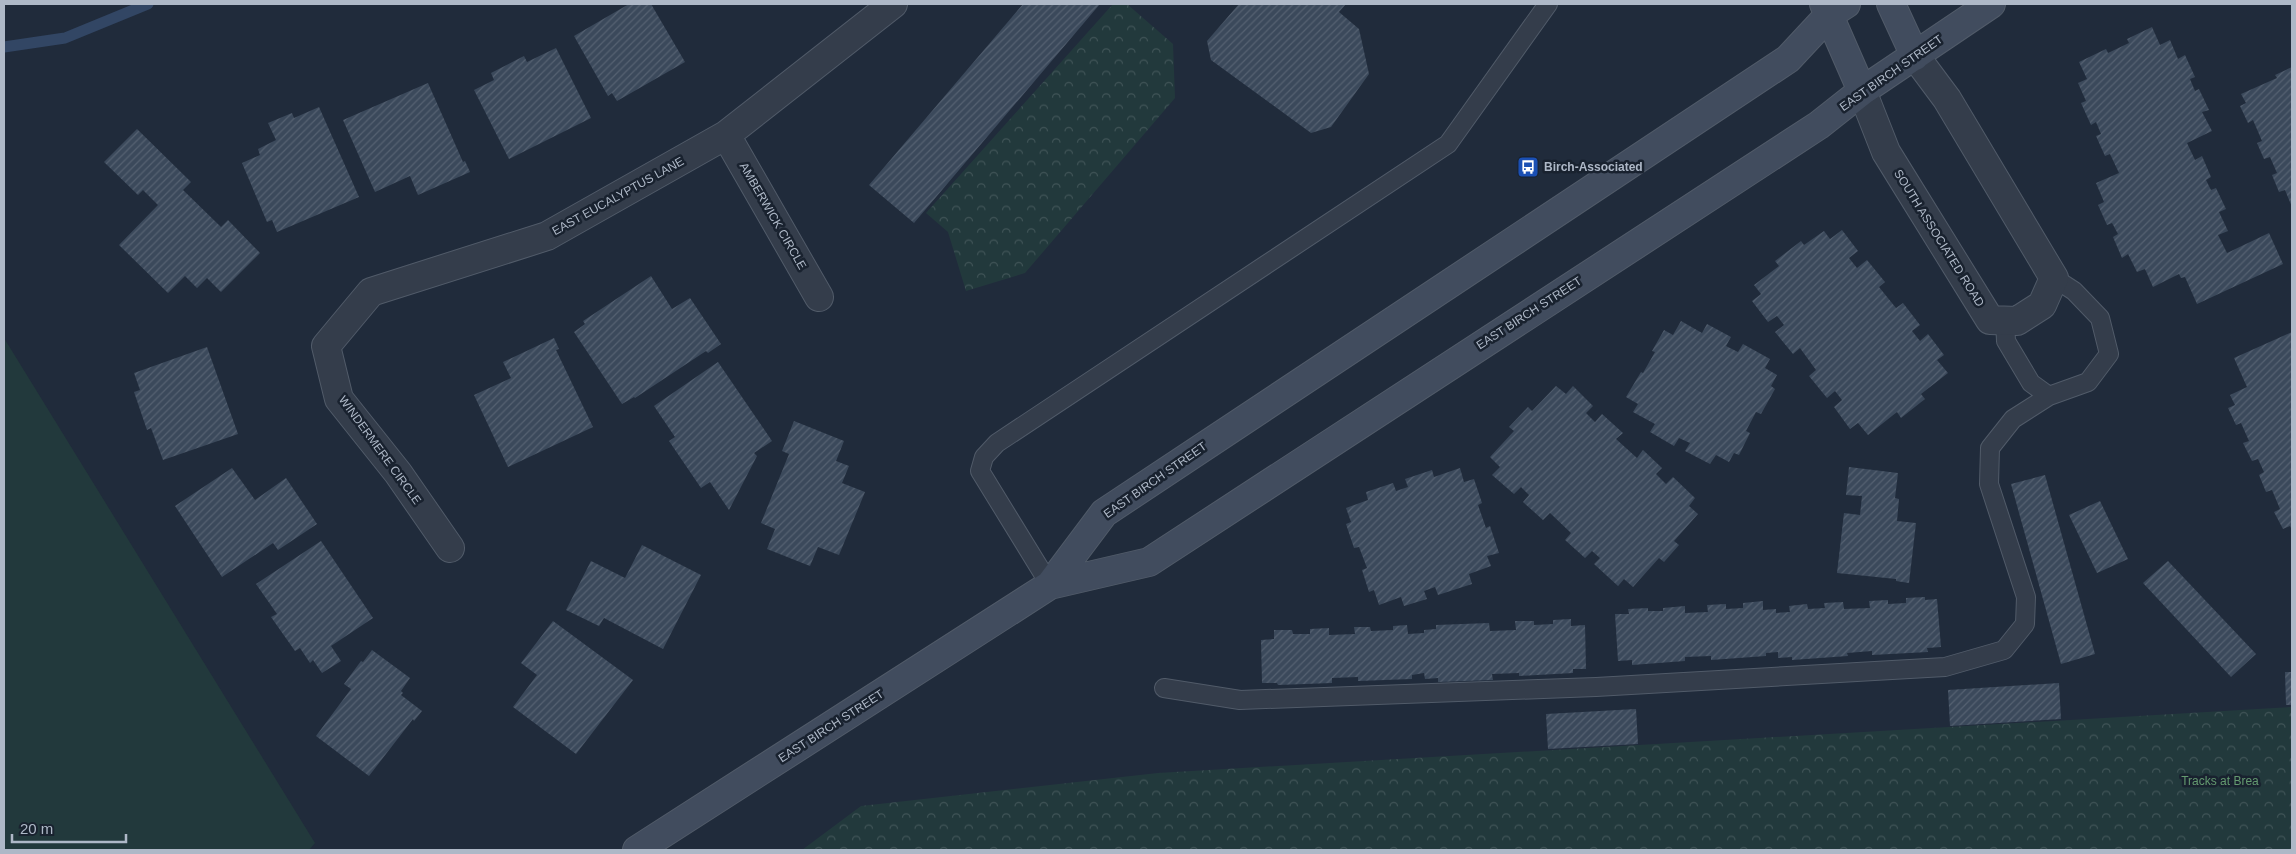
<svg xmlns="http://www.w3.org/2000/svg" width="2296" height="854" font-family="Helvetica,sans-serif">
<style>
.grass{fill:#22393c}
.park{fill:url(#park-crowns)}
.lines{fill:none;stroke-linecap:round;stroke-linejoin:round}
.stream{stroke:#324664;stroke-width:11}
.building{fill:url(#building-hatch)}
.lane-casing{stroke:#515b69;stroke-width:20}
.street-casing{stroke:#515b69;stroke-width:30}
.secondary-casing{stroke:#515b69;stroke-width:30}
.lane{stroke:#343d4b;stroke-width:18}
.street{stroke:#343d4b;stroke-width:28}
.secondary{stroke:#414c5e;stroke-width:28}
.labels{text-anchor:middle;dominant-baseline:central;stroke-width:5;stroke-linejoin:round;paint-order:stroke}
.street-label{font-size:12px;fill:#aeb8c7;stroke:#19222f}
.poi-label{font-size:12px;font-weight:bold;fill:#aeb8c7;stroke:#19222f;text-anchor:start}
.park-label{font-size:12px;fill:#649a70;stroke:#19222f}
</style>
<defs>
<pattern id="park-crowns" width="20" height="18" patternUnits="userSpaceOnUse" patternTransform="scale(1.25)"><rect width="20" height="18" fill="#22393c"/><path d="M2 6a3 3 0 1 1 6 0M12 15a3 3 0 1 1 6 0" fill="none" stroke="#405457"/></pattern>
<pattern id="building-hatch" width="6" height="6" patternUnits="userSpaceOnUse" patternTransform="scale(1.25)"><rect width="6" height="6" fill="#3b495b"/><path d="M-1 1l2-2M0 6l6-6M5 7l2-2" fill="none" stroke="#556171"/></pattern>
</defs>
<rect width="100%" height="100%" fill="#202b3b"/>
<path class="grass" d="M 4,338 L 315,843 L 309,850 L 4,850 Z"/>
<path class="park" d="M 1113,4 L 1127,4 L 1173,44 L 1175,98 L 1025,273 L 966,291 L 948,232 L 926,213 Z
M 2292,707 L 2292,850 L 802,850 L 861,806 L 1158,773 Z"/>
<g class="lines">
<path class="stream" d="M 4,47 L 65,38 L 148,4"/>
</g>
<path class="building" d="M 629,4 L 651,4 L 685,62 L 617,101 L 612,93 L 608,96 L 574,36 Z
M 1023,4 L 1100,4 L 914,223 L 869,185 Z
M 1239,4 L 1346,4 L 1339,12 L 1359,29 L 1369,74 L 1331,127 L 1311,133 L 1211,60 L 1207,41 Z
M 2152,27 L 2160,45 L 2170,40 L 2178,59 L 2185,55 L 2195,77 L 2190,79 L 2195,91 L 2199,89 L 2209,110 L 2202,112 L 2212,131 L 2187,143 L 2195,160 L 2202,156 L 2211,177 L 2206,180 L 2211,190 L 2216,188 L 2226,209 L 2219,212 L 2228,231 L 2218,235 L 2227,253 L 2269,233 L 2283,264 L 2197,304 L 2185,277 L 2181,278 L 2179,274 L 2153,287 L 2145,269 L 2137,272 L 2128,254 L 2122,258 L 2113,237 L 2118,234 L 2112,223 L 2107,225 L 2098,205 L 2104,202 L 2096,183 L 2119,173 L 2110,154 L 2105,156 L 2096,136 L 2101,134 L 2096,122 L 2091,125 L 2081,103 L 2086,101 L 2078,83 L 2087,79 L 2079,62 L 2106,49 L 2108,53 L 2129,43 L 2127,39 Z
M 556,48 L 591,118 L 509,159 L 474,90 L 494,80 L 491,73 L 524,56 L 527,62 Z
M 2292,67 L 2292,207 L 2285,190 L 2279,192 L 2272,175 L 2277,173 L 2270,157 L 2264,159 L 2257,143 L 2262,141 L 2253,120 L 2248,123 L 2240,106 L 2246,103 L 2241,94 L 2277,78 L 2275,75 Z
M 428,83 L 463,162 L 465,161 L 470,172 L 418,195 L 410,176 L 375,192 L 343,120 Z
M 319,107 L 359,197 L 277,232 L 272,220 L 267,222 L 242,163 L 260,155 L 258,149 L 276,140 L 268,123 L 292,113 L 294,118 Z
M 137,129 L 191,182 L 183,190 L 221,227 L 228,220 L 260,253 L 221,292 L 207,278 L 197,288 L 185,276 L 168,293 L 119,245 L 158,205 L 143,190 L 138,195 L 104,162 Z
M 1842,230 L 1858,251 L 1849,258 L 1857,268 L 1867,260 L 1885,282 L 1879,287 L 1896,308 L 1903,303 L 1920,325 L 1912,331 L 1920,341 L 1928,334 L 1944,355 L 1937,360 L 1948,373 L 1921,394 L 1925,399 L 1901,418 L 1897,412 L 1868,435 L 1858,423 L 1850,429 L 1834,407 L 1842,400 L 1835,391 L 1827,398 L 1809,376 L 1816,370 L 1800,348 L 1793,354 L 1775,332 L 1784,325 L 1777,316 L 1768,322 L 1752,301 L 1761,294 L 1754,285 L 1779,266 L 1775,261 L 1801,241 L 1804,245 L 1824,231 L 1830,239 Z
M 651,276 L 672,309 L 690,298 L 721,344 L 708,353 L 706,351 L 635,398 L 634,397 L 622,404 L 574,332 L 585,324 L 583,321 Z
M 1681,321 L 1702,333 L 1707,324 L 1731,337 L 1726,346 L 1738,352 L 1743,344 L 1770,359 L 1765,368 L 1777,375 L 1771,386 L 1775,389 L 1761,414 L 1756,412 L 1746,431 L 1750,433 L 1739,455 L 1734,453 L 1729,462 L 1716,455 L 1710,464 L 1685,451 L 1690,443 L 1679,438 L 1674,446 L 1650,432 L 1655,424 L 1633,412 L 1638,404 L 1626,397 L 1641,372 L 1643,373 L 1655,352 L 1652,351 L 1664,330 L 1673,335 Z
M 2292,332 L 2292,530 L 2290,526 L 2283,529 L 2274,512 L 2280,509 L 2272,490 L 2266,492 L 2259,475 L 2264,472 L 2258,459 L 2252,461 L 2243,443 L 2249,441 L 2241,423 L 2236,425 L 2228,408 L 2235,405 L 2230,395 L 2247,387 L 2234,358 Z
M 554,338 L 559,349 L 556,350 L 593,427 L 508,467 L 474,395 L 511,378 L 503,362 Z
M 207,347 L 238,434 L 163,460 L 151,428 L 147,430 L 134,392 L 140,390 L 134,373 Z
M 718,362 L 772,441 L 754,453 L 757,456 L 729,510 L 710,482 L 701,488 L 669,441 L 675,437 L 654,406 Z
M 1556,386 L 1566,394 L 1573,386 L 1593,406 L 1586,413 L 1595,422 L 1602,414 L 1623,433 L 1616,439 L 1637,458 L 1643,450 L 1662,468 L 1656,474 L 1666,484 L 1673,477 L 1695,498 L 1689,506 L 1698,514 L 1674,541 L 1679,545 L 1664,562 L 1659,558 L 1633,587 L 1624,579 L 1618,586 L 1594,564 L 1600,558 L 1592,551 L 1585,558 L 1565,540 L 1571,533 L 1550,513 L 1543,520 L 1523,502 L 1529,495 L 1521,487 L 1514,494 L 1492,475 L 1500,467 L 1490,457 L 1514,431 L 1509,427 L 1528,407 L 1532,411 Z
M 794,421 L 844,441 L 836,461 L 849,466 L 842,483 L 865,492 L 839,555 L 818,547 L 810,566 L 767,549 L 775,529 L 761,523 L 789,454 L 782,451 Z
M 1849,467 L 1898,473 L 1895,498 L 1899,499 L 1897,521 L 1916,523 L 1909,583 L 1896,581 L 1896,579 L 1837,573 L 1844,513 L 1860,515 L 1862,496 L 1846,495 Z
M 232,468 L 255,500 L 286,478 L 317,524 L 278,550 L 273,543 L 222,577 L 175,506 Z
M 1460,468 L 1464,482 L 1474,479 L 1482,503 L 1478,505 L 1486,528 L 1490,526 L 1499,553 L 1487,556 L 1491,566 L 1469,574 L 1472,584 L 1438,595 L 1435,587 L 1424,591 L 1427,599 L 1404,606 L 1401,597 L 1379,605 L 1374,590 L 1369,592 L 1362,570 L 1367,568 L 1359,547 L 1354,548 L 1346,524 L 1351,522 L 1346,508 L 1368,500 L 1366,492 L 1393,483 L 1396,491 L 1408,487 L 1405,479 L 1432,470 L 1434,477 Z
M 2045,475 L 2095,654 L 2061,664 L 2011,484 Z
M 2100,501 L 2128,559 L 2097,573 L 2069,515 Z
M 321,541 L 373,618 L 331,646 L 341,661 L 322,673 L 313,660 L 310,663 L 300,648 L 295,651 L 271,617 L 277,614 L 256,584 Z
M 642,545 L 701,575 L 663,649 L 604,618 L 599,626 L 566,610 L 591,561 L 625,578 Z
M 2168,561 L 2256,654 L 2231,677 L 2143,583 Z
M 1925,597 L 1925,600 L 1937,599 L 1941,647 L 1927,648 L 1928,652 L 1872,655 L 1872,651 L 1847,653 L 1848,656 L 1792,660 L 1792,657 L 1778,658 L 1778,652 L 1766,653 L 1766,656 L 1711,660 L 1711,656 L 1685,657 L 1685,661 L 1632,665 L 1632,660 L 1618,661 L 1615,614 L 1629,614 L 1628,609 L 1648,608 L 1648,611 L 1663,611 L 1663,608 L 1685,606 L 1685,613 L 1708,612 L 1707,605 L 1726,604 L 1726,609 L 1743,608 L 1743,603 L 1763,601 L 1763,610 L 1776,609 L 1776,613 L 1790,612 L 1789,606 L 1807,604 L 1808,609 L 1825,608 L 1824,603 L 1843,602 L 1844,609 L 1870,608 L 1869,601 L 1888,600 L 1888,604 L 1906,603 L 1906,598 Z
M 1571,619 L 1571,626 L 1585,625 L 1586,669 L 1573,669 L 1573,673 L 1519,676 L 1519,673 L 1492,674 L 1493,680 L 1438,682 L 1438,678 L 1425,679 L 1424,673 L 1412,675 L 1412,679 L 1358,681 L 1358,677 L 1332,678 L 1332,683 L 1278,685 L 1277,683 L 1262,683 L 1261,640 L 1274,639 L 1274,630 L 1292,630 L 1293,634 L 1310,634 L 1310,629 L 1329,628 L 1329,635 L 1355,634 L 1354,627 L 1370,627 L 1371,631 L 1393,630 L 1393,626 L 1407,625 L 1408,634 L 1424,633 L 1424,630 L 1436,629 L 1436,625 L 1489,623 L 1490,631 L 1516,630 L 1515,621 L 1534,621 L 1534,625 L 1553,624 L 1553,620 Z
M 553,621 L 633,680 L 576,754 L 513,707 L 537,675 L 521,663 Z
M 372,650 L 410,678 L 401,691 L 403,693 L 401,695 L 422,711 L 414,721 L 413,719 L 369,776 L 316,736 L 351,689 L 344,684 L 361,661 L 363,662 Z
M 2285,672 L 2292,672 L 2292,705 L 2286,705 Z
M 2059,683 L 2061,719 L 1950,726 L 1948,690 Z
M 1636,709 L 1638,744 L 1548,749 L 1546,714 Z"/>
<g class="lines">
<g class="lane-casing">
<path id="lane" d="M 2005,320 L 2006,341 L 2031,383 L 2049,396
M 1050,585 L 980,471 L 984,457 L 997,443 L 1448,144 L 1548,4
M 1164,688 L 1240,700 L 1596,687 L 1945,667 L 2004,650 L 2025,624 L 2026,597 L 1989,484 L 1990,448 L 2013,419 L 2049,396 L 2088,382 L 2109,354 L 2100,318 L 2074,291 L 2054,278"/>
</g>
<g class="street-casing">
<path id="street" d="M 1862,91 L 1886,152 L 1990,320 L 2017,321 L 2042,305 L 2054,278 L 1947,99 L 1915,56
M 726,135 L 819,297
M 450,548 L 398,473 L 339,399 L 326,346 L 371,292 L 547,236 L 726,135 L 893,4"/>
</g>
<g class="secondary-casing">
<path id="secondary" d="M 1824,4 L 1862,91
M 1891,4 L 1915,56
M 1050,585 L 1104,513 L 1788,59 L 1829,15 L 1846,4
M 637,850 L 1050,585 L 1149,562 L 1819,125 L 1862,91 L 1991,4"/>
</g>
<use href="#lane" class="lane"/>
<use href="#street" class="street"/>
<use href="#secondary" class="secondary"/>
</g>
<defs>
<g id="bus-square" transform="scale(1.125)"><rect x="-9" y="-9" width="18" height="18" rx="4" fill="#1a4fb4" stroke="#19222f"/><path d="M-5-6H5V4H4V6H2V4H-2V6H-4V4H-5ZM-3.5-4V0h7V-4ZM-3.5 1.2v1.5H-2V1.2ZM2 1.2v1.5H3.5V1.2Z" fill="#fff"/></g>
</defs>
<g fill-rule="evenodd">
<use href="#bus-square" x="1528" y="167"/>
</g>
<g class="labels">
<g class="street-label">
<text transform="translate(1891 73) rotate(-35)">EAST BIRCH STREET</text>
<text transform="translate(618 196) rotate(-29)">EAST EUCALYPTUS LANE</text>
<text transform="translate(773 216) rotate(60)">AMBERWICK CIRCLE</text>
<text transform="translate(1939 238) rotate(58)">SOUTH ASSOCIATED ROAD</text>
<text transform="translate(1529 313) rotate(-33)">EAST BIRCH STREET</text>
<text transform="translate(380 450) rotate(54)">WINDERMERE CIRCLE</text>
<text transform="translate(1155 480) rotate(-35)">EAST BIRCH STREET</text>
<text transform="translate(831 726) rotate(-33)">EAST BIRCH STREET</text>
</g>
<g class="poi-label">
<text x="1544" y="167">Birch-Associated</text>
</g>
<g class="park-label">
<text x="2220" y="781">Tracks at Brea</text>
</g>
</g>
<rect width="2296" height="854" fill="none" stroke="#aeb8c7" stroke-width="10"/>
<path d="M12 834v8h114v-8" fill="none" stroke="#aeb8c7" stroke-width="2.5"/>
<text x="20" y="834" font-size="15" fill="#aeb8c7" stroke="#19222f" stroke-width="4" paint-order="stroke">20 m</text>
</svg>
